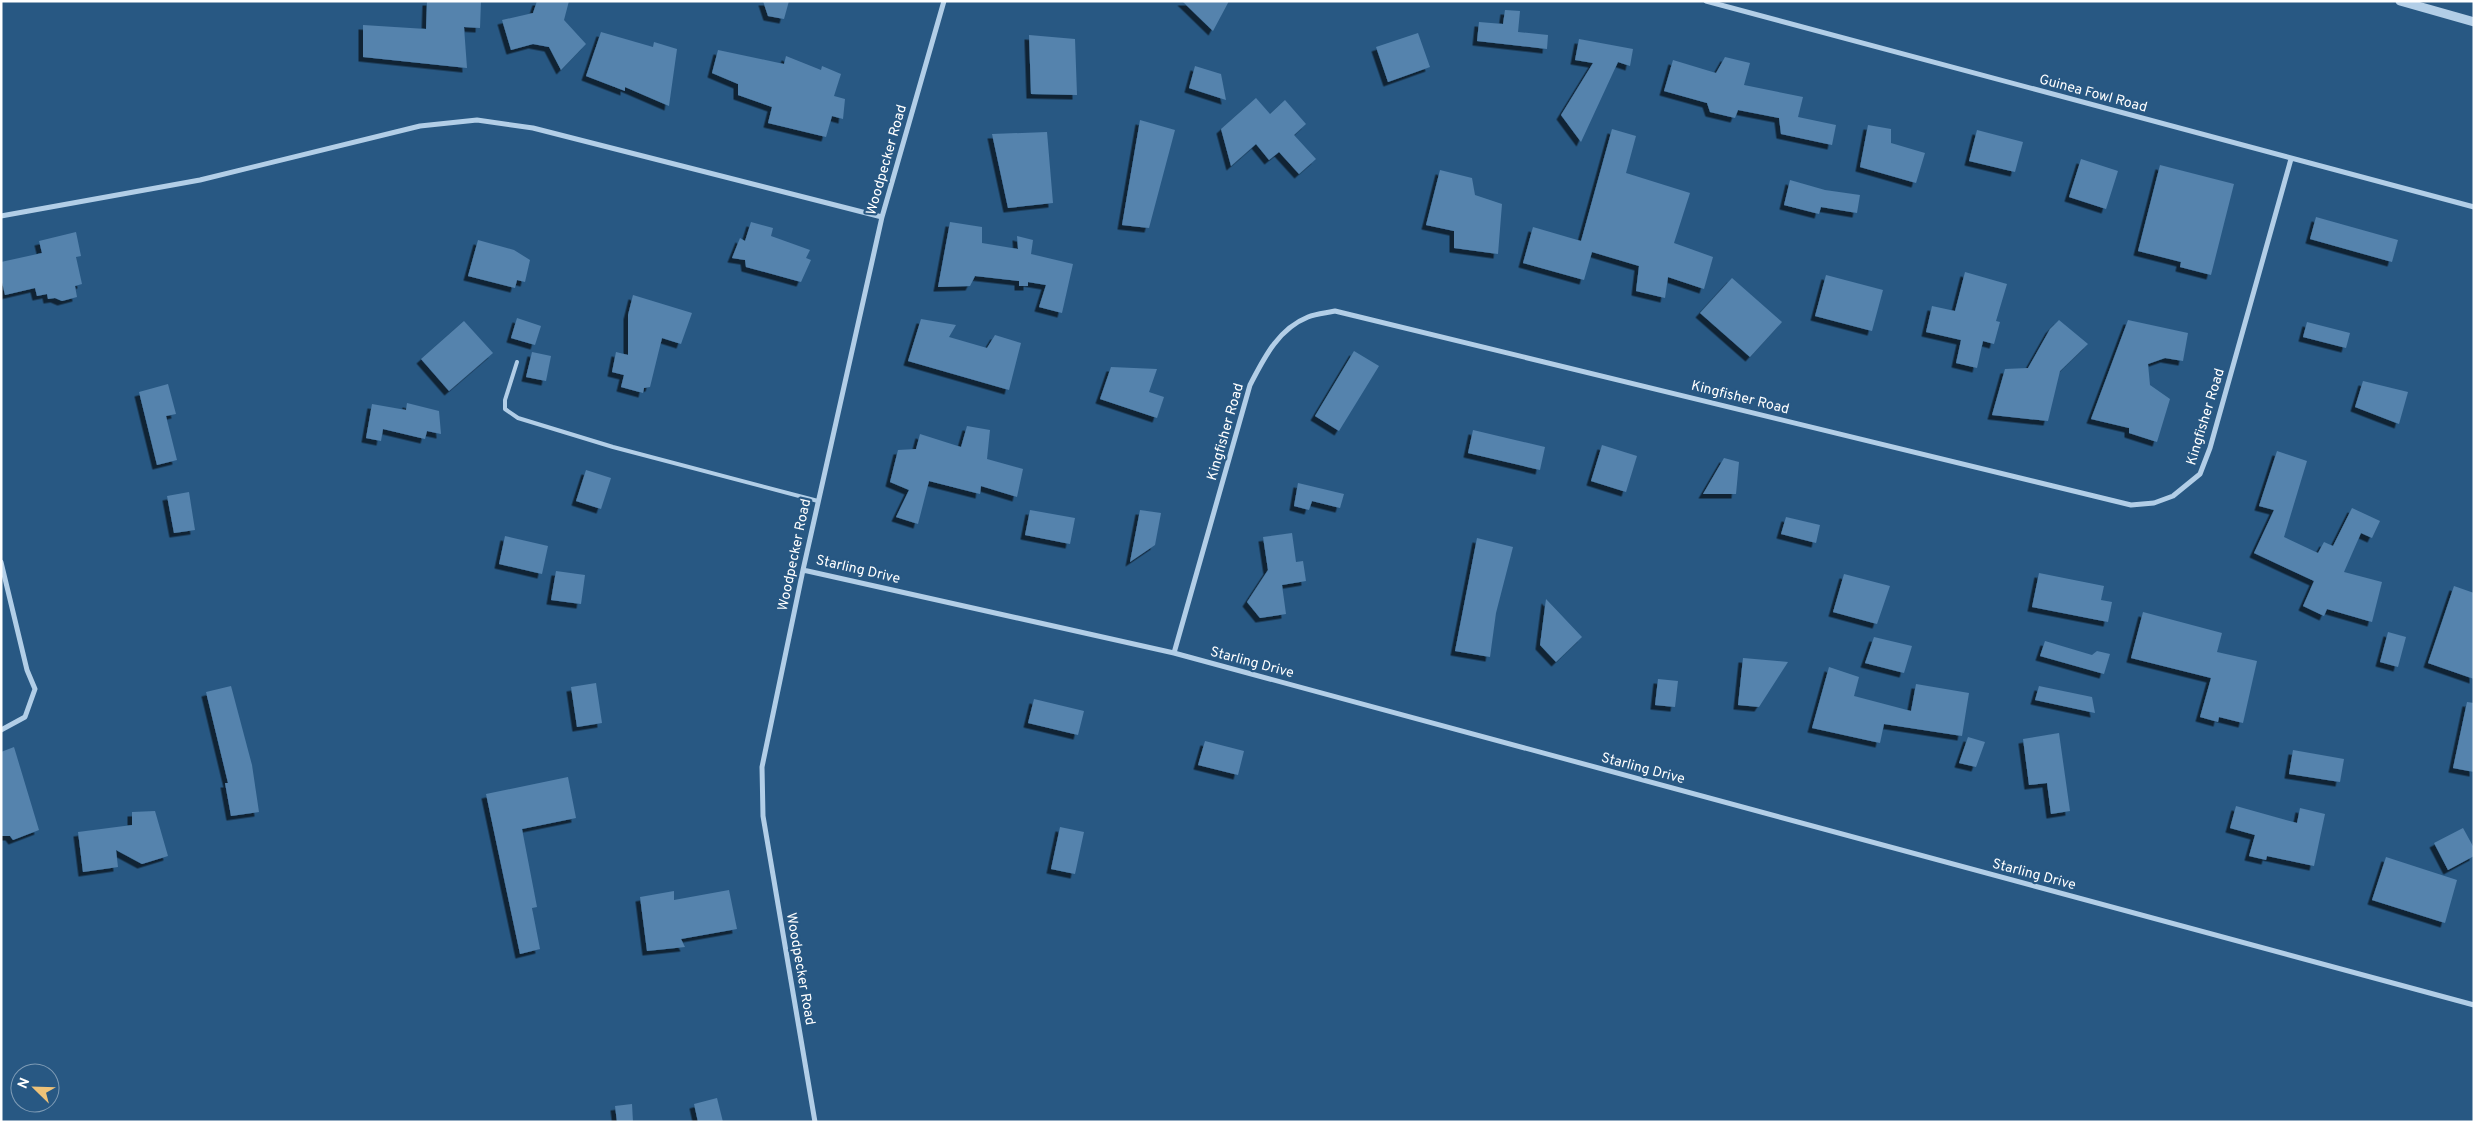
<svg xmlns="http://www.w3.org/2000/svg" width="2475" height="1123" font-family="Overpass,sans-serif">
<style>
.building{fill:#5583ad;filter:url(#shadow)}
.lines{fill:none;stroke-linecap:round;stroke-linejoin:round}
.service{stroke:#b2cee7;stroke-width:4}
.minor{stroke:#b2cee7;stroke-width:5}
.tertiary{stroke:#b2cee7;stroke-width:9}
.labels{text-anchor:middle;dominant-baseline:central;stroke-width:4.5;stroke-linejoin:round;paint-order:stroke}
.street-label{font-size:14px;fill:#fff;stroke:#285883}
</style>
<defs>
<filter id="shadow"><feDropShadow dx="-4.5" dy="4.5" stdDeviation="0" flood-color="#0009"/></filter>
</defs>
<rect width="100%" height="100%" fill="#285883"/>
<path class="building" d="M 427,1 L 481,1 L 480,28 L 464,27 L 467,68 L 363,57 L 363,25 L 426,29 Z
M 537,1 L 569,1 L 564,20 L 586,44 L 561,70 L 549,47 L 533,44 L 511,50 L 502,20 L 533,13 Z
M 763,1 L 789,1 L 784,19 L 768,16 Z
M 1182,1 L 1229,1 L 1213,31 Z
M 1505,10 L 1520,11 L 1518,32 L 1548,35 L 1547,49 L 1477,41 L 1479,22 L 1503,24 Z
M 601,32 L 653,47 L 654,42 L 677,49 L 669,106 L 625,87 L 625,91 L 586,76 Z
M 1418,33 L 1430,67 L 1388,82 L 1376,47 Z
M 1029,35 L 1075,39 L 1077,95 L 1031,94 Z
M 1579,39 L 1633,49 L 1630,66 L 1618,62 L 1581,142 L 1561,115 L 1593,63 L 1575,60 Z
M 718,50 L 784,64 L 786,56 L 821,70 L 822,66 L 841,74 L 834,96 L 845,99 L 843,119 L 832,116 L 826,137 L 768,123 L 772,107 L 738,95 L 738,84 L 712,73 Z
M 1725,57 L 1750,63 L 1744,85 L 1803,97 L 1798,117 L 1836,125 L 1832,145 L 1781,134 L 1779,118 L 1738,110 L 1735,118 L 1710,112 L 1707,103 L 1664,91 L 1673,60 L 1716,73 Z
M 1195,66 L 1221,74 L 1226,100 L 1189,88 Z
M 1256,98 L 1270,114 L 1285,100 L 1306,124 L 1294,135 L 1316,159 L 1299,174 L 1279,152 L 1269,160 L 1256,144 L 1231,166 L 1221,129 Z
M 1140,120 L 1175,130 L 1149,228 L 1122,225 Z
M 1868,125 L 1891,129 L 1891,143 L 1925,153 L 1916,183 L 1860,167 Z
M 1612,129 L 1636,136 L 1626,173 L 1690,193 L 1674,243 L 1713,257 L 1704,289 L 1668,277 L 1665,298 L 1636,291 L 1639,266 L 1592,252 L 1584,280 L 1523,263 L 1533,227 L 1581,241 Z
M 1977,130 L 2023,142 L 2015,172 L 1969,161 Z
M 1047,132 L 1053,203 L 1008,208 L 992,134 Z
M 2081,159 L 2118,171 L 2106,209 L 2069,197 Z
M 2160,165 L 2234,184 L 2211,275 L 2180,267 L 2181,262 L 2138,251 Z
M 1440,170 L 1472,178 L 1475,195 L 1502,204 L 1498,254 L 1454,248 L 1454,231 L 1426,225 Z
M 1790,180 L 1825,190 L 1860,195 L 1857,213 L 1821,207 L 1819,214 L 1784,205 Z
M 2316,217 L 2398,240 L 2392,262 L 2310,239 Z
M 751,222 L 773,228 L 771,236 L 810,250 L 806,258 L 811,260 L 801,282 L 746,267 L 745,260 L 732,258 L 740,238 L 745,241 Z
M 950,222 L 982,227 L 982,243 L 1018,249 L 1017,236 L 1033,240 L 1031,254 L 1073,264 L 1062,313 L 1039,307 L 1046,285 L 1028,282 L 1028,286 L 1019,286 L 1019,281 L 975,276 L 970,286 L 938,287 Z
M 76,232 L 81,256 L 76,257 L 82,284 L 75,286 L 77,297 L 62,301 L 55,298 L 48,299 L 47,294 L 37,296 L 35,288 L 5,295 L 1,278 L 1,262 L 42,253 L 39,241 Z
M 478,240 L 514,250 L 530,260 L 525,282 L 517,280 L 515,288 L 468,276 Z
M 1965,272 L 2007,284 L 1996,321 L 2000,322 L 1994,344 L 1983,341 L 1977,368 L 1956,363 L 1961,340 L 1926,332 L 1932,306 L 1955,311 Z
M 1826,275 L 1883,290 L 1872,331 L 1815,316 Z
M 1732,278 L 1782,322 L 1750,357 L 1700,313 Z
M 633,295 L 692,313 L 681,344 L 662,338 L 650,387 L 644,388 L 643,393 L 621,387 L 624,375 L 612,372 L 616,352 L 628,355 L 628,315 Z
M 517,318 L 541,326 L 535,345 L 511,338 Z
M 921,319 L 956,325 L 949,337 L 987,348 L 995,335 L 1021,343 L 1009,390 L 908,361 Z
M 2059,320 L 2088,344 L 2060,371 L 2048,421 L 1992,415 L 2005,369 L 2028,368 L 2050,329 Z
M 2128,320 L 2188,333 L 2183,361 L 2165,358 L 2148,364 L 2150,385 L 2170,399 L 2157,442 L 2129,433 L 2129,428 L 2091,419 Z
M 464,321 L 493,353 L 449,391 L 421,359 Z
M 2307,322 L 2350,333 L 2346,348 L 2303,337 Z
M 1354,351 L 1379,366 L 1339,431 L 1315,416 Z
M 532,352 L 551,356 L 546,381 L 526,377 Z
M 1111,367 L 1157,369 L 1149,392 L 1164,397 L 1157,418 L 1100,399 Z
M 2363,381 L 2408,392 L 2399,424 L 2355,407 Z
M 168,384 L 176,414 L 166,416 L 177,460 L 157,465 L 139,392 Z
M 407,403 L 439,411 L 441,434 L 427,431 L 425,439 L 383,429 L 381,441 L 366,438 L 372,404 L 406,410 Z
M 967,426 L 990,430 L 987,459 L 1023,469 L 1017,497 L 981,486 L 980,494 L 929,481 L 918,524 L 896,517 L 909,490 L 890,482 L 898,450 L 916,449 L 920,434 L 961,447 Z
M 1473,430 L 1545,447 L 1540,470 L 1468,453 Z
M 1602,445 L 1637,456 L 1626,492 L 1591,481 Z
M 2277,451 L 2307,461 L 2284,537 L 2318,553 L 2324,542 L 2333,546 L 2352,508 L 2380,521 L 2372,538 L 2361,533 L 2344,572 L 2382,582 L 2372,622 L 2327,609 L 2324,616 L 2303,606 L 2314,581 L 2254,553 L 2274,510 L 2259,506 Z
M 1724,458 L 1739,462 L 1736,494 L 1703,494 Z
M 586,470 L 611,478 L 601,509 L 576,501 Z
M 1298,483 L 1344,494 L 1340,508 L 1312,501 L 1309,510 L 1294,506 Z
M 189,492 L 195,530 L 174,533 L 167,496 Z
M 1030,510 L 1075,518 L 1070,544 L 1025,535 Z
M 1140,510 L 1161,513 L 1155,545 L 1130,562 Z
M 1786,517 L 1820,525 L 1816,543 L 1781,534 Z
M 1292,533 L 1296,562 L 1303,561 L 1306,581 L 1282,585 L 1286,614 L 1260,618 L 1247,602 L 1268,570 L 1263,537 Z
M 505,536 L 548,546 L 542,574 L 499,564 Z
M 1477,538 L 1513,547 L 1496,613 L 1490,657 L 1455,651 Z
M 556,571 L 585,575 L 581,604 L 551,600 Z
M 2039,573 L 2104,586 L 2101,600 L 2112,602 L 2108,622 L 2032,607 Z
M 1844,574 L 1890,586 L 1877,624 L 1833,612 Z
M 2454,586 L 2474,593 L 2474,679 L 2428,663 Z
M 1546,599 L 1582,637 L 1556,662 L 1540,645 Z
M 2143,612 L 2222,633 L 2217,652 L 2257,661 L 2243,723 L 2219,717 L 2218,722 L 2200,717 L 2211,678 L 2131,658 Z
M 2388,632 L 2406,637 L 2398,667 L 2380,662 Z
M 1874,637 L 1912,646 L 1904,673 L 1865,663 Z
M 2045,641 L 2092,655 L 2097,651 L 2110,654 L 2104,674 L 2040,656 Z
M 1743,658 L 1788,662 L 1759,707 L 1738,705 Z
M 1829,667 L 1859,677 L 1854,696 L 1911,711 L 1916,684 L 1969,693 L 1962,736 L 1884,724 L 1880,743 L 1812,728 Z
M 1658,679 L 1678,681 L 1675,707 L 1655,705 Z
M 596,683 L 602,723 L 577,727 L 571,687 Z
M 231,686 L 252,765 L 259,812 L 231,816 L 225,783 L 228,783 L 206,692 Z
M 2039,686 L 2092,697 L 2095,713 L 2035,700 Z
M 1034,699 L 1084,711 L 1078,735 L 1028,723 Z
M 2467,702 L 2474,703 L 2474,772 L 2453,768 Z
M 2059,733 L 2070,811 L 2051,814 L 2047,783 L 2029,785 L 2023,739 Z
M 1968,737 L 1985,742 L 1976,767 L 1959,763 Z
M 1205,741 L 1244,751 L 1238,775 L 1198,765 Z
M 14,747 L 39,830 L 13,840 L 10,836 L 1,836 L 1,752 Z
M 2293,750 L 2344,759 L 2340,782 L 2289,774 Z
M 568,777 L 576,818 L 522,829 L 537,907 L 532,908 L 540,949 L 520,954 L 486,794 Z
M 2236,806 L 2297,823 L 2300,808 L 2325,814 L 2314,866 L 2267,856 L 2266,860 L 2249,856 L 2255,835 L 2230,828 Z
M 155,811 L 168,856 L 142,864 L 116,850 L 118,867 L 83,872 L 78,832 L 132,825 L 132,812 Z
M 1060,827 L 1084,832 L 1075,874 L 1051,869 Z
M 2463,828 L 2474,848 L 2474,856 L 2448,870 L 2434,843 Z
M 2386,857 L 2457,880 L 2445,923 L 2372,900 Z
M 729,890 L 737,929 L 681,939 L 685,947 L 647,951 L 640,897 L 674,891 L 674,900 Z
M 717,1098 L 723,1122 L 698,1122 L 694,1104 Z
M 632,1104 L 633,1122 L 617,1122 L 615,1106 Z"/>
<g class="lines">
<path class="service" d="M 517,362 L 505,400 L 505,409 L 518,418 L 613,447 L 818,501"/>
<path class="minor" d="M 1706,1 L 2474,207
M 1,216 L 200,180 L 420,126 L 477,120 L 533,128 L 882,217
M 1,562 L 27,670 L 35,689 L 25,717 L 1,730
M 803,570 L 1174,653 L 2474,1005
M 1174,653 L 1250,385 C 1264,358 1278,329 1308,317 C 1316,314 1326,313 1335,311 L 2131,505 L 2154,503 L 2173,496 L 2200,474 L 2210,448 L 2291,159
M 815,1122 L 763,816 L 762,767 L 803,570 L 882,217 L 944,1"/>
<path class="tertiary" d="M 2400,1 L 2474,22"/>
</g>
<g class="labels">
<g class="street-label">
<text transform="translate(2093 94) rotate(15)">Guinea Fowl Road</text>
<text transform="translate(887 160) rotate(-74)">Woodpecker Road</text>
<text transform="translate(1740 398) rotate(14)">Kingfisher Road</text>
<text transform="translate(2206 417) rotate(-73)">Kingfisher Road</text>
<text transform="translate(1226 432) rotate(-74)">Kingfisher Road</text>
<text transform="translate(795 555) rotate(-78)">Woodpecker Road</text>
<text transform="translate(858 570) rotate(13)">Starling Drive</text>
<text transform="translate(1252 663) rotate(15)">Starling Drive</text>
<text transform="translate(1643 769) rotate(15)">Starling Drive</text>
<text transform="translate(2034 875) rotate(15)">Starling Drive</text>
<text transform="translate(800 969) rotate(80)">Woodpecker Road</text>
</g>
</g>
<rect width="2475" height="1123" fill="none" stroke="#ffffff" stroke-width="5"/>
<g transform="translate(35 1088) rotate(293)"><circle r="24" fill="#285883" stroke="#7e9bb5"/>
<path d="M0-4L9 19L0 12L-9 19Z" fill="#eec278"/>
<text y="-8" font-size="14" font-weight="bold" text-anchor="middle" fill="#ffffff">N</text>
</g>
</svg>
